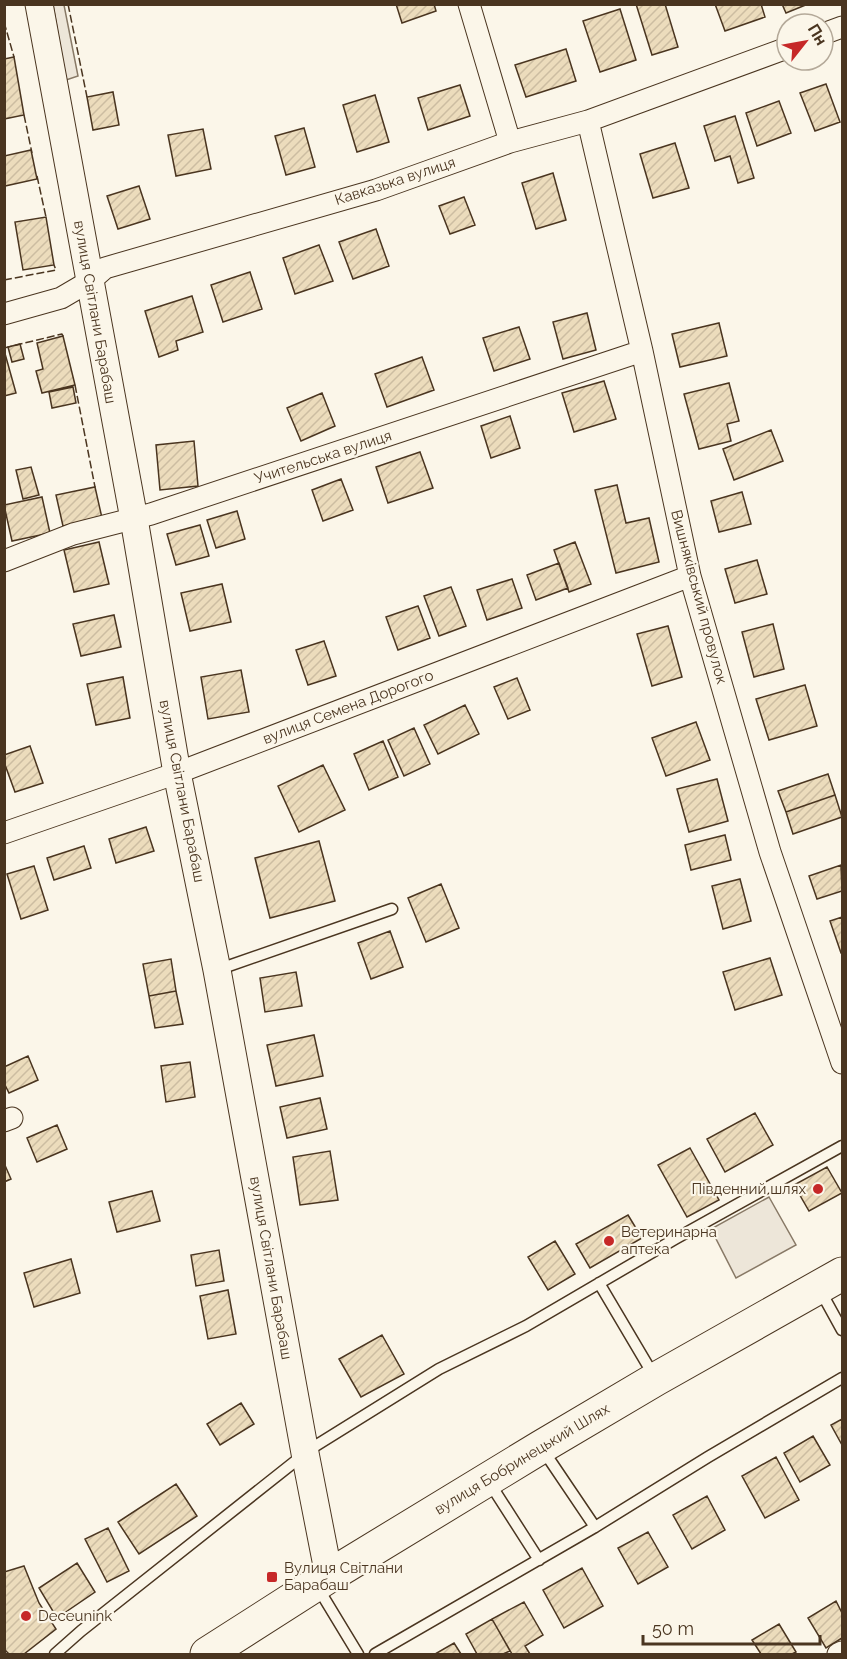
<svg xmlns="http://www.w3.org/2000/svg" width="847" height="1659" font-family="Raleway,sans-serif">
<style>
.green{fill:#ede6d9;stroke:#887966;stroke-width:1.5}
.building{fill:url(#building-hatch);stroke:#4a3520;stroke-width:1.5}
.lines{fill:none;stroke-linecap:round;stroke-linejoin:round}
.service-casing{stroke:#4a3520;stroke-width:13}
.minor-casing{stroke:#4a3520;stroke-width:23}
.tertiary-casing{stroke:#4a3520;stroke-width:29}
.primary-casing{stroke:#4a3520;stroke-width:35}
.service{stroke:#fbf6e9;stroke-width:10}
.minor{stroke:#fbf6e9;stroke-width:21}
.tertiary{stroke:#fbf6e9;stroke-width:27}
.primary{stroke:#fbf6e9;stroke-width:33}
.fence{stroke:#4a3520;stroke-width:1.5;stroke-dasharray:8 3;stroke-linecap:butt}
.poi-dot{fill:#c62828;stroke:#fbf6e9;stroke-width:2}
.labels{text-anchor:middle;dominant-baseline:central;stroke-width:4.5;stroke-linejoin:round;paint-order:stroke}
.street-label{font-size:15px;fill:#4a3520;stroke:#fbf6e9}
.poi-label{font-size:15px;fill:#4a3520;stroke:#fbf6e9;text-anchor:start}
</style>
<defs>
<pattern id="building-hatch" width="6" height="6" patternUnits="userSpaceOnUse" patternTransform="scale(1.5)"><rect width="6" height="6" fill="#ecdcbc"/><path d="M-1 1l2-2M0 6l6-6M5 7l2-2" fill="none" stroke="#ccbda1"/></pattern>
</defs>
<rect width="100%" height="100%" fill="#fbf6e9"/>
<path class="green" d="M 53,5 L 64,5 L 78,76 L 66,80 Z
M 769,1197 L 796,1245 L 736,1278 L 711,1229 Z"/>
<path class="building" d="M 396,4 L 434,4 L 436,11 L 402,23 Z
M 636,4 L 665,4 L 678,47 L 652,55 Z
M 715,4 L 761,4 L 765,17 L 725,31 Z
M 782,4 L 808,4 L 786,13 Z
M 620,9 L 636,60 L 600,72 L 583,21 Z
M 566,49 L 576,81 L 526,97 L 515,65 Z
M 14,57 L 24,115 L 4,119 L 4,59 Z
M 826,84 L 840,122 L 815,131 L 800,93 Z
M 460,85 L 470,116 L 428,130 L 418,98 Z
M 113,92 L 119,125 L 93,130 L 87,97 Z
M 375,95 L 389,142 L 357,152 L 343,105 Z
M 779,101 L 791,133 L 757,146 L 746,113 Z
M 735,116 L 754,178 L 738,183 L 730,156 L 715,161 L 704,126 Z
M 304,128 L 315,167 L 286,175 L 275,136 Z
M 203,129 L 211,169 L 176,176 L 168,135 Z
M 675,143 L 689,188 L 653,198 L 640,154 Z
M 31,150 L 37,179 L 5,186 L 4,156 Z
M 553,173 L 566,220 L 536,229 L 522,183 Z
M 139,186 L 150,219 L 118,229 L 107,196 Z
M 464,197 L 475,225 L 450,234 L 439,206 Z
M 46,217 L 54,265 L 23,270 L 15,222 Z
M 376,229 L 389,266 L 353,279 L 339,242 Z
M 319,245 L 333,281 L 295,294 L 283,258 Z
M 250,272 L 262,309 L 223,322 L 211,285 Z
M 192,296 L 203,332 L 176,341 L 178,350 L 159,357 L 145,311 Z
M 587,313 L 596,350 L 563,359 L 553,322 Z
M 719,323 L 727,356 L 680,367 L 672,334 Z
M 519,327 L 530,359 L 494,371 L 483,338 Z
M 63,336 L 75,385 L 42,393 L 36,371 L 43,369 L 37,343 Z
M 20,344 L 24,359 L 12,362 L 8,347 Z
M 4,350 L 16,393 L 4,396 Z
M 422,357 L 434,390 L 387,407 L 375,374 Z
M 604,381 L 616,419 L 574,432 L 562,393 Z
M 729,383 L 739,421 L 727,424 L 731,441 L 699,449 L 684,394 Z
M 73,387 L 76,403 L 52,408 L 49,392 Z
M 322,393 L 335,426 L 301,441 L 287,408 Z
M 510,416 L 520,448 L 491,458 L 481,426 Z
M 771,430 L 783,461 L 734,480 L 723,449 Z
M 194,441 L 198,486 L 160,490 L 156,445 Z
M 420,452 L 433,488 L 388,503 L 376,467 Z
M 31,467 L 39,495 L 23,499 L 16,470 Z
M 341,479 L 353,510 L 323,521 L 312,490 Z
M 617,485 L 626,523 L 649,518 L 659,562 L 616,573 L 595,490 Z
M 95,487 L 102,518 L 63,526 L 56,495 Z
M 742,492 L 751,524 L 719,532 L 711,501 Z
M 42,497 L 50,533 L 12,541 L 4,505 Z
M 237,511 L 245,539 L 216,548 L 207,520 Z
M 200,525 L 209,556 L 176,565 L 167,534 Z
M 99,542 L 109,584 L 74,592 L 64,550 Z
M 575,542 L 591,584 L 569,592 L 554,550 Z
M 757,560 L 767,594 L 735,603 L 725,569 Z
M 559,563 L 568,588 L 536,600 L 527,575 Z
M 512,579 L 522,608 L 487,620 L 477,590 Z
M 222,584 L 231,622 L 190,631 L 181,593 Z
M 451,587 L 466,626 L 439,636 L 424,596 Z
M 418,606 L 430,638 L 398,650 L 386,617 Z
M 114,615 L 121,647 L 81,656 L 73,624 Z
M 773,624 L 784,669 L 754,677 L 742,632 Z
M 668,626 L 682,677 L 652,686 L 637,634 Z
M 324,641 L 336,676 L 308,685 L 296,650 Z
M 241,670 L 249,712 L 208,719 L 201,677 Z
M 123,677 L 130,718 L 96,725 L 87,684 Z
M 517,678 L 530,710 L 508,719 L 494,687 Z
M 805,685 L 817,726 L 769,740 L 756,699 Z
M 465,705 L 479,734 L 438,754 L 424,725 Z
M 696,722 L 710,760 L 666,776 L 652,738 Z
M 414,728 L 430,764 L 404,776 L 388,740 Z
M 383,741 L 398,777 L 369,790 L 354,754 Z
M 30,746 L 43,783 L 15,792 L 4,762 L 4,755 Z
M 323,765 L 345,810 L 299,832 L 278,786 Z
M 828,774 L 835,795 L 786,812 L 778,791 Z
M 717,779 L 728,821 L 689,832 L 677,789 Z
M 835,795 L 842,817 L 793,834 L 786,812 Z
M 146,827 L 154,851 L 116,863 L 109,839 Z
M 725,835 L 731,860 L 691,870 L 685,845 Z
M 319,841 L 335,901 L 270,918 L 255,858 Z
M 84,846 L 91,868 L 54,880 L 47,858 Z
M 841,865 L 842,891 L 817,899 L 809,876 Z
M 34,866 L 48,910 L 21,919 L 7,874 Z
M 740,879 L 751,921 L 723,929 L 712,886 Z
M 441,884 L 459,928 L 426,942 L 408,898 Z
M 842,917 L 842,953 L 841,953 L 830,921 Z
M 390,931 L 403,967 L 371,979 L 358,943 Z
M 770,958 L 782,995 L 735,1010 L 723,972 Z
M 171,959 L 176,991 L 149,996 L 143,964 Z
M 296,972 L 302,1006 L 265,1012 L 260,978 Z
M 176,991 L 183,1024 L 155,1028 L 149,996 Z
M 314,1035 L 323,1076 L 276,1086 L 267,1045 Z
M 28,1056 L 38,1080 L 9,1093 L 4,1083 L 4,1067 Z
M 190,1062 L 195,1097 L 166,1102 L 161,1066 Z
M 320,1098 L 327,1129 L 287,1138 L 280,1107 Z
M 755,1113 L 773,1145 L 725,1172 L 707,1139 Z
M 57,1125 L 67,1149 L 37,1162 L 27,1138 Z
M 690,1148 L 719,1200 L 687,1217 L 658,1165 Z
M 330,1151 L 338,1200 L 300,1205 L 293,1157 Z
M 4,1163 L 11,1179 L 4,1182 Z
M 827,1167 L 842,1193 L 809,1211 L 794,1185 Z
M 152,1191 L 160,1221 L 117,1232 L 109,1202 Z
M 628,1215 L 642,1238 L 590,1268 L 576,1244 Z
M 555,1241 L 575,1274 L 548,1290 L 528,1257 Z
M 219,1250 L 224,1281 L 196,1286 L 191,1255 Z
M 71,1259 L 80,1293 L 34,1307 L 24,1273 Z
M 228,1290 L 236,1334 L 208,1339 L 200,1296 Z
M 382,1335 L 404,1374 L 361,1397 L 339,1359 Z
M 241,1403 L 254,1424 L 220,1445 L 207,1424 Z
M 842,1419 L 842,1445 L 831,1425 Z
M 813,1436 L 830,1465 L 800,1482 L 784,1453 Z
M 776,1457 L 799,1500 L 765,1518 L 742,1476 Z
M 176,1484 L 197,1516 L 139,1554 L 118,1522 Z
M 707,1496 L 725,1530 L 692,1549 L 673,1515 Z
M 108,1528 L 129,1571 L 107,1582 L 85,1539 Z
M 648,1532 L 668,1567 L 638,1584 L 618,1548 Z
M 77,1563 L 95,1592 L 57,1618 L 39,1588 Z
M 24,1566 L 39,1603 L 56,1629 L 24,1654 L 9,1654 L 4,1649 L 4,1572 Z
M 582,1568 L 603,1606 L 564,1628 L 543,1590 Z
M 836,1601 L 842,1613 L 842,1638 L 826,1648 L 808,1618 Z
M 524,1602 L 543,1635 L 525,1646 L 530,1654 L 512,1654 L 492,1619 Z
M 492,1619 L 510,1651 L 503,1654 L 477,1654 L 466,1634 Z
M 779,1624 L 796,1652 L 792,1654 L 761,1654 L 752,1640 Z
M 454,1643 L 461,1654 L 435,1654 Z"/>
<g class="lines">
<g class="service-casing">
<path id="service" d="M 217,970 L 392,909
M 599,1283 L 654,1376
M 820,1290 L 842,1330
M 543,1450 L 595,1527
M 489,1482 L 539,1560
M 318,1588 L 358,1654
M 55,1654 L 81,1631 L 312,1448 L 439,1369 L 526,1326 L 675,1239 L 842,1146
M 375,1654 L 595,1527 L 708,1457 L 842,1378"/>
</g>
<g class="minor-casing">
<path id="minor" d="M 469,4 L 510,142
M 823,34 L 842,27
M 588,121 L 642,351 L 690,576 L 770,852 L 842,1063
M 4,314 L 61,298 L 90,281 L 105,268 L 376,190 L 510,142 L 588,121 L 787,48
M 4,561 L 73,534 L 151,514 L 642,351
M 4,833 L 177,773 L 690,576
M 4,1121 L 12,1118
M 838,1654 L 842,1652"/>
</g>
<g class="tertiary-casing">
<path id="tertiary" d="M 39,4 L 134,519 L 177,773 L 217,970 L 305,1453 L 329,1576"/>
</g>
<g class="primary-casing">
<path id="primary" d="M 207,1654 L 329,1576 L 541,1447 L 656,1379 L 842,1274"/>
</g>
<use href="#service" class="service"/>
<use href="#minor" class="minor"/>
<use href="#tertiary" class="tertiary"/>
<use href="#primary" class="primary"/>
<path class="fence" d="M 68,4 L 87,97
M 4,22 L 14,57
M 24,115 L 32,153
M 37,176 L 46,217
M 4,280 L 56,270 L 54,265
M 4,348 L 62,334 L 63,336
M 75,385 L 95,487"/>
</g>
<g class="poi-dot">
<circle cx="818" cy="1189" r="6"/>
<circle cx="609" cy="1241" r="6"/>
<rect x="266" y="1571" width="12" height="12" rx="3"/>
<circle cx="26" cy="1616" r="6"/>
</g>
<g class="labels">
<g class="street-label">
<text transform="translate(395 181) rotate(-18)">Кавказька вулиця</text>
<text transform="translate(95 312) rotate(80)">вулиця Світлани Барабаш</text>
<text transform="translate(323 457) rotate(-18)">Учительська вулиця</text>
<text transform="translate(699 597) rotate(75)">Вишняківський провулок</text>
<text transform="translate(348 707) rotate(-21)">вулиця Семена Дорогого</text>
<text transform="translate(182 791) rotate(79)">вулиця Світлани Барабаш</text>
<text transform="translate(271 1268) rotate(80)">вулиця Світлани Барабаш</text>
<text transform="translate(522 1459) rotate(-31)">вулиця Бобринецький Шлях</text>
</g>
<g class="poi-label">
<text x="806" y="1189" text-anchor="end">Південний шлях</text>
<text x="621" y="1232">Ветеринарна<tspan x="621" dy="17">аптека</tspan></text>
<text x="284" y="1568">Вулиця Світлани<tspan x="284" dy="17">Барабаш</tspan></text>
<text x="38" y="1616">Deceunink</text>
</g>
</g>
<rect width="847" height="1659" fill="none" stroke="#4a3520" stroke-width="12"/>
<g transform="translate(805 42) rotate(59)"><circle r="28" fill="#fbf6e9" stroke="#b4a999" stroke-width="1.5"/>
<path d="M0-4.5L10 22L0 15L-10 22Z" fill="#c62828"/>
<text y="-9" font-size="16" font-weight="bold" text-anchor="middle" fill="#4a3520">Пн</text>
</g>
<path d="M643 1635v9h177v-9" fill="none" stroke="#4a3520" stroke-width="3"/>
<text x="652" y="1635" font-size="18" fill="#4a3520" stroke="#fbf6e9" stroke-width="4.5" paint-order="stroke">50 m</text>
</svg>
